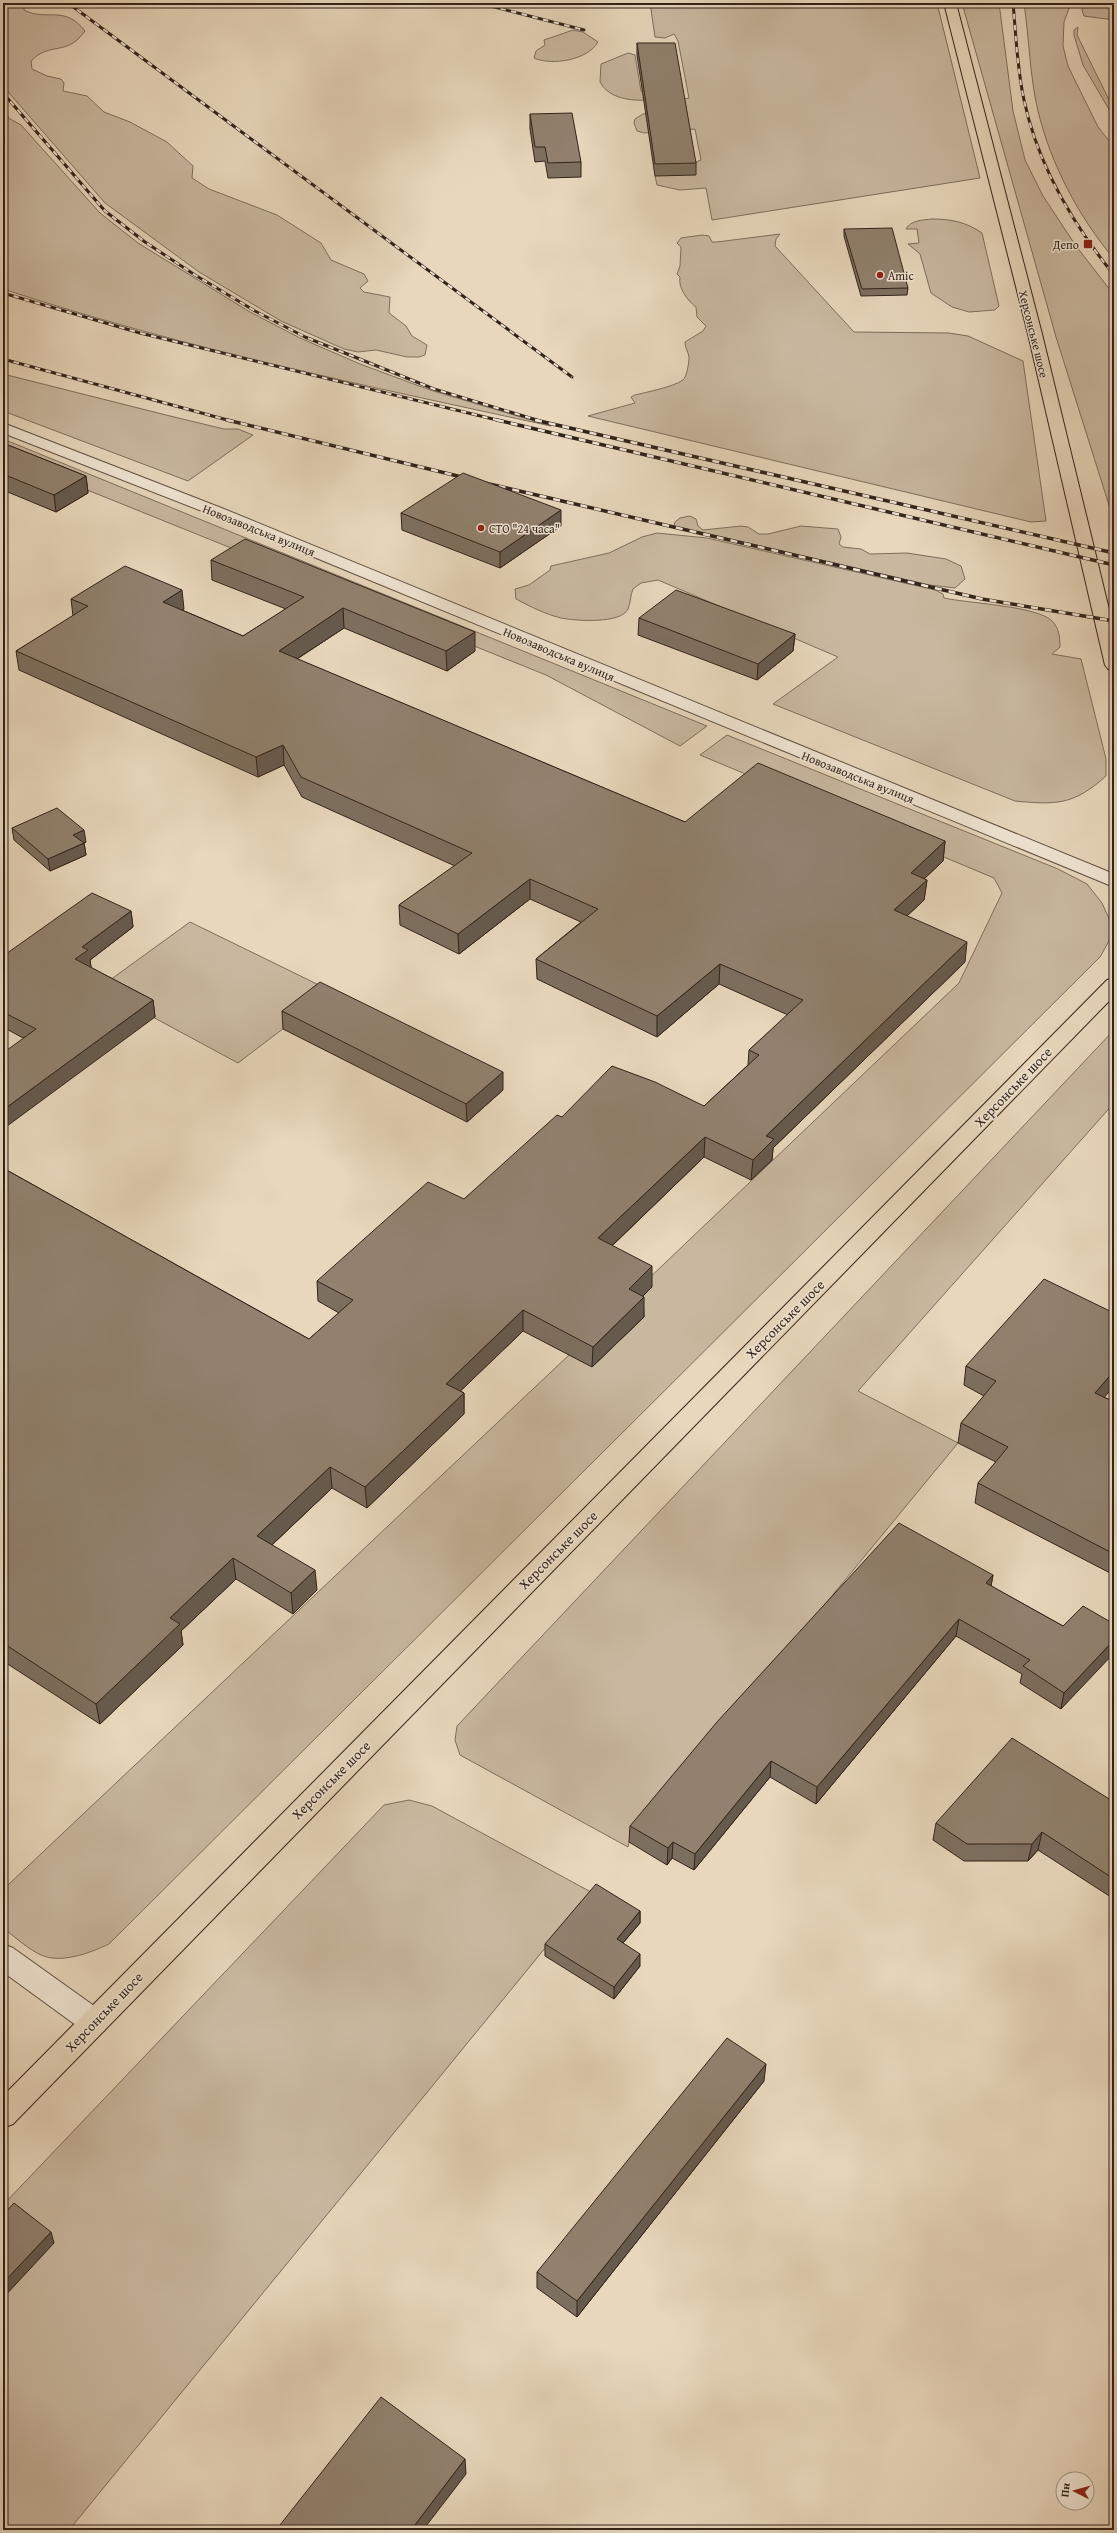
<svg xmlns="http://www.w3.org/2000/svg" width="1117" height="2533" font-family="'Gentium Book Plus',serif">
<style>
.green{fill:#c9b8a0;stroke:#7e6e5d}
.lines{fill:none;stroke-linecap:round;stroke-linejoin:round}
.minor-casing{stroke:#605042;stroke-width:2}
.major-casing{stroke:#32231a;stroke-width:2}
.minor{fill:#f0e5d3;fill-rule:evenodd}
.major{fill:#e8d7bc;fill-rule:evenodd}
.rail-far1-casing{stroke:#32231a;stroke-width:3}
.rail-casing{stroke:#32231a;stroke-width:3.5}
.rail-far1{stroke:#f0e5d3;stroke-width:2;stroke-dasharray:5.5;stroke-linecap:butt}
.rail{stroke:#f0e5d3;stroke-width:2.5;stroke-dasharray:7;stroke-linecap:butt}
.wall{fill:#7d6f5f;stroke:#32231a}
.shaded-wall{fill:#665a4d;stroke:#32231a}
.building{fill:#91816e;stroke:#32231a}
.poi-dot{fill:#8f2418;stroke:#f0e5d3;stroke-width:1.5}
.labels{text-anchor:middle;dominant-baseline:central;stroke-width:3;stroke-linejoin:round;paint-order:stroke}
.far-poi-label{font-size:12px;fill:#32231a;stroke:#f0e5d3;text-anchor:start}
.far-street-label{font-size:12px;fill:#32231a;stroke:#f0e5d3}
.street-label{font-size:14px;fill:#32231a;stroke:#f0e5d3}
</style>
<rect width="100%" height="100%" fill="#e8d7bc"/>
<filter id="stains"><feTurbulence type="fractalNoise" baseFrequency=".005" numOctaves="4"/><feColorMatrix values="0 0 0 0 .2 0 0 0 0 .09 0 0 0 0 .02 0 0 0 .5 -.17"/></filter>
<radialGradient id="worn" r=".72"><stop offset=".6" stop-color="#630" stop-opacity="0"/><stop offset="1" stop-color="#630" stop-opacity=".3"/></radialGradient>
<path class="green" d="M 3,3 L 27,3 L 24,5 L 24,10 C 47,22 64,4 85,31 C 67,57 50,41 31,61 L 32,69 L 47,76 L 61,79 L 64,83 L 63,91 L 87,96 L 104,112 L 130,122 L 167,142 L 193,166 L 192,178 L 209,189 L 277,215 L 321,243 L 331,260 L 364,274 L 368,281 L 360,288 L 364,292 L 390,297 L 389,313 L 406,326 L 412,336 L 427,345 L 425,355 L 419,357 L 407,357 L 376,350 L 358,352 L 344,349 L 281,321 L 199,272 L 105,203 L 3,86 Z
M 650,3 L 937,3 L 980,178 L 712,220 L 706,188 L 680,190 L 657,185 L 655,176 L 659,174 L 695,170 L 696,162 L 701,160 L 695,129 L 644,133 L 637,131 L 634,123 L 635,119 L 643,114 L 678,112 L 683,99 L 689,98 L 678,41 L 674,34 L 665,38 L 655,37 Z
M 962,3 L 999,3 L 1013,111 L 1025,160 L 1043,196 L 1076,246 L 1114,295 L 1114,521 L 1056,337 Z
M 1024,3 L 1071,3 L 1064,22 L 1063,46 L 1068,66 L 1098,127 L 1114,147 L 1114,259 C 1079,217 1051,165 1038,111 C 1030,78 1029,37 1024,3 Z
M 1084,3 L 1114,3 L 1114,20 L 1084,16 L 1082,10 Z
M 1078,27 L 1077,35 L 1114,110 L 1114,118 L 1083,65 L 1074,35 L 1074,30 Z
M 573,30 L 583,32 L 598,42 C 588,60 552,66 534,58 L 536,51 L 545,45 L 544,40 Z
M 628,53 L 635,55 L 641,91 L 645,93 L 648,100 C 632,101 609,99 600,82 L 601,64 Z
M 3,115 L 21,125 L 100,213 L 138,243 L 250,312 L 300,338 L 360,364 L 430,390 L 551,426 C 367,386 182,348 3,289 Z
M 932,219 C 951,219 966,222 982,233 L 999,306 L 995,310 L 969,312 L 952,307 L 931,293 L 920,254 L 908,244 L 919,243 L 917,229 L 906,229 C 911,220 923,220 932,219 Z
M 780,234 L 776,239 L 775,246 L 854,332 L 949,333 L 968,336 L 1023,361 L 1046,521 L 1031,522 L 588,416 L 635,403 L 631,397 L 635,395 C 647,392 673,387 683,380 C 687,377 689,362 689,357 C 688,351 685,348 685,342 L 703,331 L 706,326 L 697,317 L 696,307 C 687,300 678,288 680,277 L 677,274 L 680,266 L 681,247 L 677,243 L 681,238 L 702,235 L 709,236 L 712,242 L 717,242 Z
M 3,374 L 170,416 L 224,429 L 238,429 L 253,435 L 188,481 L 3,411 Z
M 3,439 L 707,726 L 680,746 L 546,675 L 3,456 Z
M 690,516 L 696,519 L 698,526 L 703,530 L 741,526 L 748,527 L 759,534 L 768,534 L 801,526 L 838,529 L 841,537 L 839,544 L 843,547 L 861,549 L 870,554 L 907,553 L 946,559 L 961,566 L 965,579 L 955,588 L 930,585 L 674,526 L 675,522 L 680,518 Z
M 657,533 L 707,538 L 935,590 L 943,594 L 944,598 C 966,603 1038,606 1052,621 C 1059,628 1060,637 1060,647 L 1052,654 L 1081,659 L 1106,759 L 1106,776 C 1074,805 1056,805 1015,801 L 773,704 L 838,657 L 658,580 L 641,583 L 633,589 C 630,595 631,603 628,609 C 621,624 576,621 561,618 C 545,614 531,607 516,599 L 515,589 L 529,585 L 550,570 L 551,566 L 609,553 L 642,537 Z
M 727,735 L 1058,869 L 1087,884 L 1102,903 L 1112,925 L 1109,941 L 1100,957 L 109,1944 C 90,1953 61,1964 41,1955 C 28,1949 15,1937 3,1928 L 3,1881 L 8,1885 L 569,1355 L 629,1310 L 644,1283 L 959,983 L 1002,893 L 994,878 L 700,755 Z
M 190,922 L 321,986 L 321,1000 L 238,1063 L 99,988 Z
M 1114,1030 L 1114,1103 L 858,1391 L 958,1443 L 629,1842 L 628,1847 L 460,1755 L 455,1740 L 457,1726 Z
M 409,1800 L 432,1806 L 591,1892 L 69,2530 L 3,2530 L 3,2205 L 384,1805 Z"/>
<g class="lines">
<g class="minor-casing">
<path id="minor" d="M 3,423 L 224,509 L 1114,874 L 1114,887 L 212,515 L 3,433 Z
M 3,1944 L 13,1948 L 104,2013 L 108,2022 L 104,2031 L 94,2034 L 84,2031 L 3,1972 Z"/>
</g>
<g class="major-casing">
<path id="major" d="M 944,3 L 956,3 L 1042,334 L 1114,630 L 1114,670 L 1108,669 L 1105,665 L 1028,334 Z
M 1114,978 L 1114,996 L 13,2124 L 3,2128 L 3,2096 L 1107,980 Z"/>
</g>
<use href="#minor" class="minor"/>
<use href="#major" class="major"/>
<g class="rail-far1-casing">
<path id="rail-far1" d="M 68,3 L 572,377
M 479,3 L 584,30
M 1013,3 C 1016,35 1017,68 1024,100 C 1038,166 1072,223 1114,275
M 3,93 L 105,211 L 145,242 L 195,275 L 255,311 L 305,337 L 434,389 L 540,421
M 3,112 L 7,117
M 3,293 L 140,333 L 501,421
M 3,359 L 231,421"/>
</g>
<g class="rail-casing">
<path id="rail" d="M 227,420 L 470,479
M 497,420 L 1114,565
M 535,420 L 1114,553
M 485,483 L 982,599 L 1114,621"/>
</g>
<use href="#rail-far1" class="rail-far1"/>
<use href="#rail" class="rail"/>
</g>
<path class="wall" d="M 637,43 L 696,163 L 696,175 L 655,176 L 637,55 Z
M 530,114 L 581,162 L 581,177 L 548,178 L 545,161 L 535,162 L 530,129 Z
M 844,229 L 908,288 L 907,295 L 861,296 L 844,236 Z
M 3,443 L 86,476 L 88,493 L 56,512 L 3,490 Z
M 401,513 L 561,526 L 500,568 L 402,530 Z
M 211,560 L 475,651 L 447,671 L 344,628 L 297,659 L 685,822 L 945,841 L 943,861 L 924,879 L 927,880 L 924,900 L 907,916 L 965,962 L 773,1148 L 772,1160 L 751,1180 L 704,1157 L 612,1246 L 652,1287 L 643,1296 L 644,1317 L 592,1367 L 523,1331 L 460,1391 L 464,1393 L 464,1414 L 367,1508 L 332,1488 L 272,1545 L 317,1590 L 293,1614 L 236,1579 L 181,1631 L 183,1645 L 100,1724 L 3,1661 L 3,1168 L 309,1339 L 339,1313 L 318,1301 L 317,1281 L 464,1199 L 562,1117 L 704,1106 L 748,1065 L 749,1050 L 788,1015 L 719,984 L 657,1037 L 537,979 L 536,959 L 581,922 L 530,899 L 459,954 L 400,925 L 399,905 L 455,866 L 302,797 L 284,765 L 258,777 L 19,670 L 16,651 L 73,616 L 71,599 L 184,609 L 182,610 L 243,636 L 286,609 L 212,580 Z
M 639,618 L 795,634 L 793,651 L 757,680 L 638,635 Z
M 12,828 L 86,842 L 84,843 L 86,855 L 50,871 L 14,840 Z
M 131,911 L 133,927 L 90,960 L 91,967 L 90,967 L 153,1000 L 155,1017 L 23,1038 L 3,1027 L 3,956 Z
M 282,1011 L 503,1090 L 467,1122 L 283,1029 Z
M 966,1366 L 1104,1397 L 1114,1402 L 1114,1575 L 975,1503 L 978,1483 L 996,1462 L 958,1443 L 961,1423 L 984,1396 L 964,1385 Z
M 993,1575 L 991,1586 L 1063,1626 L 1083,1606 L 1061,1709 L 1020,1683 L 1022,1674 L 956,1636 L 816,1804 L 770,1777 L 694,1870 L 672,1858 L 667,1865 L 629,1842 L 630,1826 Z
M 1114,1802 L 1114,1899 L 1038,1850 L 1028,1861 L 964,1861 L 933,1840 L 936,1823 Z
M 640,1911 L 640,1923 L 623,1943 L 640,1966 L 614,1999 L 545,1956 L 545,1944 Z
M 764,2081 L 577,2317 L 537,2288 L 537,2272 Z"/>
<path class="shaded-wall" d="M 86,476 L 88,493 L 56,512 L 54,495 Z
M 561,510 L 561,526 L 500,568 L 500,552 Z
M 182,590 L 184,609 L 165,621 L 163,602 Z
M 343,608 L 344,628 L 280,670 L 279,651 Z
M 475,632 L 475,651 L 447,671 L 446,651 Z
M 795,634 L 793,651 L 757,680 L 758,664 Z
M 283,745 L 284,765 L 258,777 L 256,757 Z
M 84,830 L 86,842 L 75,847 L 73,835 Z
M 945,841 L 943,861 L 909,893 L 911,873 Z
M 84,843 L 86,855 L 50,871 L 48,859 Z
M 530,879 L 530,899 L 459,954 L 458,934 Z
M 927,880 L 924,900 L 892,930 L 894,910 Z
M 131,911 L 133,927 L 90,960 L 91,967 L 78,976 L 75,959 L 82,947 Z
M 967,942 L 965,962 L 773,1148 L 772,1160 L 751,1180 L 753,1160 L 766,1136 Z
M 720,964 L 719,984 L 657,1037 L 657,1016 Z
M 153,1000 L 155,1017 L 3,1129 L 3,1110 Z
M 503,1072 L 503,1090 L 467,1122 L 466,1104 Z
M 705,1137 L 704,1157 L 598,1259 L 598,1238 Z
M 652,1266 L 652,1287 L 629,1310 L 629,1289 Z
M 644,1297 L 644,1317 L 592,1367 L 593,1347 Z
M 523,1310 L 523,1331 L 447,1404 L 446,1384 Z
M 1114,1371 L 1114,1386 L 1091,1413 L 1095,1393 Z
M 464,1393 L 464,1414 L 367,1508 L 365,1487 Z
M 330,1467 L 332,1488 L 259,1557 L 257,1536 Z
M 233,1558 L 236,1579 L 181,1631 L 183,1645 L 100,1724 L 96,1704 L 170,1618 Z
M 315,1570 L 317,1590 L 293,1614 L 291,1593 Z
M 993,1575 L 990,1591 L 986,1583 Z
M 959,1619 L 956,1636 L 816,1804 L 817,1787 Z
M 1114,1640 L 1114,1653 L 1061,1709 L 1064,1693 Z
M 771,1761 L 770,1777 L 694,1870 L 695,1854 Z
M 1042,1832 L 1038,1850 L 1028,1861 L 1032,1844 Z
M 673,1842 L 672,1858 L 667,1865 L 668,1848 Z
M 640,1911 L 640,1923 L 616,1951 L 617,1939 Z
M 640,1954 L 640,1966 L 614,1999 L 614,1987 Z
M 766,2064 L 764,2081 L 577,2317 L 577,2301 Z
M 51,2232 L 54,2243 L 3,2298 L 3,2283 Z
M 465,2459 L 466,2474 L 423,2530 L 411,2530 Z"/>
<path class="building" d="M 637,43 L 675,43 L 696,163 L 655,164 Z
M 572,113 L 581,162 L 548,163 L 545,147 L 535,147 L 530,114 Z
M 892,228 L 908,288 L 862,289 L 844,229 Z
M 3,443 L 86,476 L 54,495 L 3,474 Z
M 463,473 L 561,510 L 500,552 L 401,513 Z
M 245,539 L 475,632 L 446,651 L 343,608 L 279,651 L 685,822 L 758,763 L 945,841 L 911,873 L 927,880 L 894,910 L 967,942 L 766,1136 L 774,1139 L 753,1160 L 705,1137 L 598,1238 L 652,1266 L 629,1289 L 644,1297 L 593,1347 L 523,1310 L 446,1384 L 464,1393 L 365,1487 L 330,1467 L 257,1536 L 315,1570 L 291,1593 L 233,1558 L 170,1618 L 180,1624 L 96,1704 L 3,1643 L 3,1168 L 309,1339 L 353,1300 L 317,1281 L 428,1182 L 464,1199 L 557,1115 L 562,1117 L 612,1066 L 655,1082 L 704,1106 L 759,1055 L 749,1050 L 803,1000 L 720,964 L 657,1016 L 536,959 L 598,909 L 530,879 L 458,934 L 399,905 L 472,853 L 301,777 L 283,745 L 256,757 L 16,651 L 88,606 L 71,599 L 125,566 L 182,590 L 163,602 L 243,636 L 304,597 L 211,560 Z
M 676,590 L 795,634 L 758,664 L 639,618 Z
M 57,808 L 84,830 L 73,835 L 84,843 L 48,859 L 12,828 Z
M 92,893 L 131,911 L 82,947 L 88,950 L 75,959 L 153,1000 L 3,1110 L 3,1053 L 36,1029 L 3,1012 L 3,956 Z
M 320,982 L 503,1072 L 466,1104 L 282,1011 Z
M 1044,1279 L 1114,1313 L 1114,1371 L 1095,1393 L 1114,1402 L 1114,1554 L 978,1483 L 1008,1447 L 961,1423 L 996,1381 L 966,1366 Z
M 899,1523 L 993,1575 L 986,1583 L 1063,1626 L 1083,1606 L 1114,1624 L 1114,1640 L 1064,1693 L 1023,1666 L 1030,1660 L 959,1619 L 817,1787 L 771,1761 L 695,1854 L 673,1842 L 668,1848 L 630,1826 L 717,1722 Z
M 1012,1738 L 1114,1802 L 1114,1879 L 1042,1832 L 1032,1844 L 967,1844 L 936,1823 Z
M 596,1884 L 640,1911 L 617,1939 L 640,1954 L 614,1987 L 545,1944 Z
M 727,2038 L 766,2064 L 577,2301 L 537,2272 Z
M 14,2203 L 51,2232 L 3,2283 L 3,2215 Z
M 381,2397 L 465,2459 L 411,2530 L 276,2530 Z"/>
<g class="poi-dot">
<rect x="1083" y="239" width="10" height="10" rx="2"/>
<circle cx="880" cy="275" r="4"/>
<circle cx="481" cy="528" r="4"/>
</g>
<g class="labels">
<g class="far-poi-label">
<text x="1079" y="244" text-anchor="end">Депо</text>
<text x="888" y="275">Amic</text>
<text x="489" y="528">СТО "24 часа"</text>
</g>
<g class="far-street-label">
<text transform="translate(1034 334) rotate(76)">Херсонське шосе</text>
<text transform="translate(259 530) rotate(22)">Новозаводська вулиця</text>
<text transform="translate(559 654) rotate(23)">Новозаводська вулиця</text>
<text transform="translate(858 777) rotate(22)">Новозаводська вулиця</text>
</g>
<g class="street-label">
<text transform="translate(1013 1087) rotate(-46)">Херсонське шосе</text>
<text transform="translate(785 1319) rotate(-45)">Херсонське шосе</text>
<text transform="translate(558 1550) rotate(-45)">Херсонське шосе</text>
<text transform="translate(331 1780) rotate(-45)">Херсонське шосе</text>
<text transform="translate(104 2012) rotate(-46)">Херсонське шосе</text>
</g>
</g>
<rect width="1117" height="2533" fill="none" stroke="#e8d7bc" stroke-width="16"/>
<rect x="4" y="4" width="1109" height="2525" fill="none" stroke="#32231a" stroke-width="2"/>
<rect x="8" y="8" width="1101" height="2517" fill="none" stroke="#32231a"/>
<g transform="translate(1075 2491) rotate(276)"><circle r="19" fill="#f0e5d3" stroke="#a49789"/>
<path d="M0-3L7 15L0 10L-7 15Z" fill="#8f2418"/>
<text y="-6" font-size="11" font-weight="bold" text-anchor="middle" fill="#32231a">Пн</text>
</g>
<rect width="100%" height="100%" filter="url(#stains)"/>
<rect width="100%" height="100%" fill="url(#worn)"/>
</svg>
